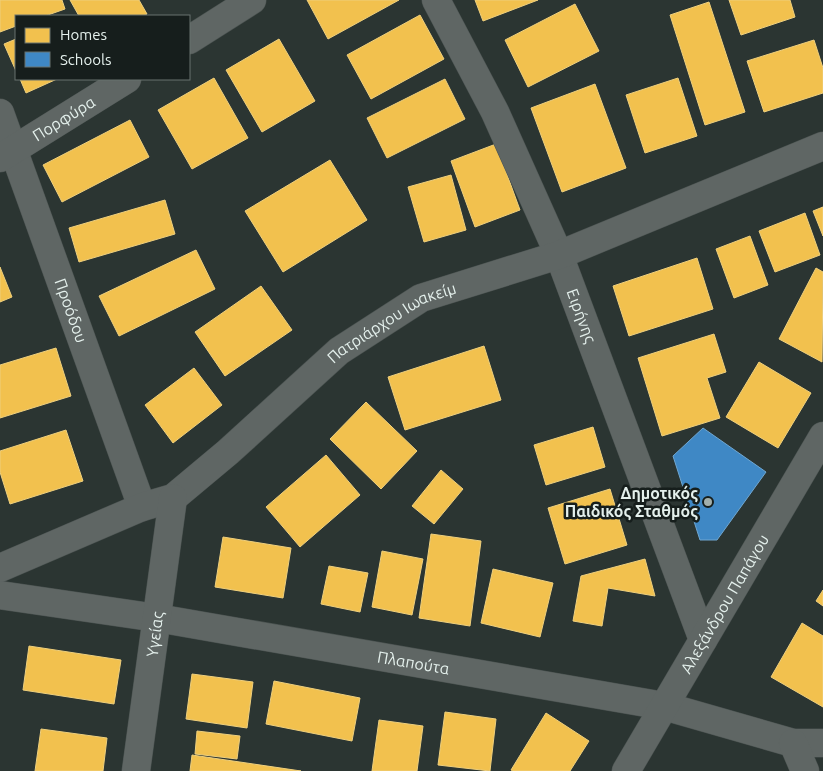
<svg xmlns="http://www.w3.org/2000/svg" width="823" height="771" font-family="Ubuntu,sans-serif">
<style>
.homes{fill:#f2c14e;stroke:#eecf7d}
.schools{fill:#3f88c5;stroke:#70a7d1}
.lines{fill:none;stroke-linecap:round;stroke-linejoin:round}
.minor-casing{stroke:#4a5250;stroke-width:29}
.tertiary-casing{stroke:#4a5250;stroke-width:29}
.minor{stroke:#5f6664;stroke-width:28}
.tertiary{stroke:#5f6664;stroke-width:28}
.poi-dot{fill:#a3afab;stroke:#161e1c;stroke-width:2}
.labels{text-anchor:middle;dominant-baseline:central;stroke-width:5;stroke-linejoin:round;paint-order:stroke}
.street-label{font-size:16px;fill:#e4f0ec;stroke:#161e1c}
.poi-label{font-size:16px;font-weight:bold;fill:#e4f0ec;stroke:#161e1c;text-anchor:end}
</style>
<rect width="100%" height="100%" fill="#2b3532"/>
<path class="homes" d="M 0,0 L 62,0 L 65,9 L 45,16 L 16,16 L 16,26 L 0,32 Z
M 70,0 L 139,0 L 147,14 L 143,16 L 79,16 Z
M 307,0 L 399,0 L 328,39 Z
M 475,0 L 538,0 L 483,21 Z
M 729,0 L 790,0 L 795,17 L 741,35 Z
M 709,2 L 745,112 L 705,125 L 670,15 Z
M 575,4 L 599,51 L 528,87 L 505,40 Z
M 420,15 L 444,59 L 371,99 L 347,55 Z
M 16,39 L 16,71 L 4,44 Z
M 279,39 L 315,101 L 262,132 L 226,70 Z
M 814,40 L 823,68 L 823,93 L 764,112 L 747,61 Z
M 214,78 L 248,138 L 192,169 L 158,110 Z
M 678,78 L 697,136 L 645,153 L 626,95 Z
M 20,79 L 57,79 L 26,93 Z
M 445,79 L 465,119 L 387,158 L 367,118 Z
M 595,84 L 626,168 L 562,192 L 531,108 Z
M 130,120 L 149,157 L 62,202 L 43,165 Z
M 496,144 L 520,210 L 475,227 L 451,161 Z
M 330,160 L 367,220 L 283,272 L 245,211 Z
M 451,175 L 466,230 L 424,242 L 408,187 Z
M 165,200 L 175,234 L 79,262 L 69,228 Z
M 823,207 L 823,236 L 813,211 Z
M 805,213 L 820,255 L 775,272 L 759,231 Z
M 750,236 L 768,285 L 734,298 L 716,249 Z
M 196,250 L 215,289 L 119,336 L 99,296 Z
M 697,258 L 713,309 L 629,336 L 613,286 Z
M 0,267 L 12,297 L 0,302 Z
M 816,268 L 823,272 L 822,362 L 779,339 Z
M 261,286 L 292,330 L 225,376 L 195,332 Z
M 714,334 L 726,372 L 707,378 L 720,418 L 662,436 L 638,358 Z
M 484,346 L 501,400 L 405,430 L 388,377 Z
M 56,348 L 71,396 L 0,418 L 0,365 Z
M 759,362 L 811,393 L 778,448 L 726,417 Z
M 194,368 L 222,405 L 173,443 L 145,405 Z
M 366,402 L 417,451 L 381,489 L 330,439 Z
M 593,427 L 605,467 L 546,485 L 534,445 Z
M 66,430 L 83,481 L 10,504 L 0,472 L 0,451 Z
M 326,455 L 360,495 L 300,547 L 266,507 Z
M 441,470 L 463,489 L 434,524 L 412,506 Z
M 610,489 L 627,545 L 565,564 L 548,508 Z
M 431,534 L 481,541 L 470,626 L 419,618 Z
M 223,537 L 291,548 L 283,598 L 215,587 Z
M 382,551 L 423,559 L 412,615 L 372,607 Z
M 645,559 L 655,596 L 608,588 L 602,626 L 573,621 L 581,576 Z
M 329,566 L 368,573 L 360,612 L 321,604 Z
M 493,569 L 553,583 L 540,637 L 481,623 Z
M 823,590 L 823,606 L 816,601 Z
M 802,623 L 823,636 L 823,707 L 771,677 Z
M 29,646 L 121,660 L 114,704 L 23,690 Z
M 192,674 L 253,682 L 247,728 L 186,719 Z
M 274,681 L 360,698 L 352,741 L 266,724 Z
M 445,712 L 496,719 L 490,771 L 438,765 Z
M 546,713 L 589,741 L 570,771 L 513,771 L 511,770 Z
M 379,720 L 423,726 L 417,771 L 372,771 Z
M 41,729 L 107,738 L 103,771 L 35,771 Z
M 197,731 L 240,736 L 237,759 L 195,754 Z
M 192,755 L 301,771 L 190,771 Z"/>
<path class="schools" d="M 703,428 L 766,472 L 717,540 L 700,540 L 673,456 Z"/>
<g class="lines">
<g class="minor-casing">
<g id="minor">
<path id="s1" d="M 436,0 L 495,112 L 559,255 L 703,640"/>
<path d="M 189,40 L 252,0"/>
<path id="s2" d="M 0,113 L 142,507"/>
<path id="s3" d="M 0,158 L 127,79"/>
<path id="s4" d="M 0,568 L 142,507 L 173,498 L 228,452 L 339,351 L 421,298 L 559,255 L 823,146"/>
<path id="s5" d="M 0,595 L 157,618 L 664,706 L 793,743 L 823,743"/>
<path id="s6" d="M 136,771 L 173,498"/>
</g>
</g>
<g class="tertiary-casing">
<g id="tertiary">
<path d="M 793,743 L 805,771"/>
<path id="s7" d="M 626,771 L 823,436"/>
</g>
</g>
<use href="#minor" class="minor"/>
<use href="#tertiary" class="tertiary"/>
</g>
<circle class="poi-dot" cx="708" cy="502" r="5"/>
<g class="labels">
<g class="street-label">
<text stroke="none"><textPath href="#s3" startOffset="75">Πορφύρα</textPath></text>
<text stroke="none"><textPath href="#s2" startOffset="210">Προόδου</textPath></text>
<text stroke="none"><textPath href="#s1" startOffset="348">Ειρήνης</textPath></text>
<text stroke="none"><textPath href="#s4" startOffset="469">Πατριάρχου Ιωακείμ</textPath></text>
<text stroke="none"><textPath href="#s7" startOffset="194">Αλεξάνδρου Παπάγου</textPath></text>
<text stroke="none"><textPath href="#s6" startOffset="138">Υγείας</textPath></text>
<text stroke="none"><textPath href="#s5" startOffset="419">Πλαπούτα</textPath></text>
</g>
<g class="poi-label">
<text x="698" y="493">Δημοτικός<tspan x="698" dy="18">Παιδικός Σταθμός</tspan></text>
</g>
</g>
<rect x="15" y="15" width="175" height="65" fill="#161e1c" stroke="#68726f"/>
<rect x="25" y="28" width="25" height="15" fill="#f2c14e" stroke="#68726f"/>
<text x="60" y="40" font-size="15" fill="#e4f0ec">Homes</text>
<rect x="25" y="52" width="25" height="15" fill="#3f88c5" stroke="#68726f"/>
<text x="60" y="65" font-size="15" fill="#e4f0ec">Schools</text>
</svg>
